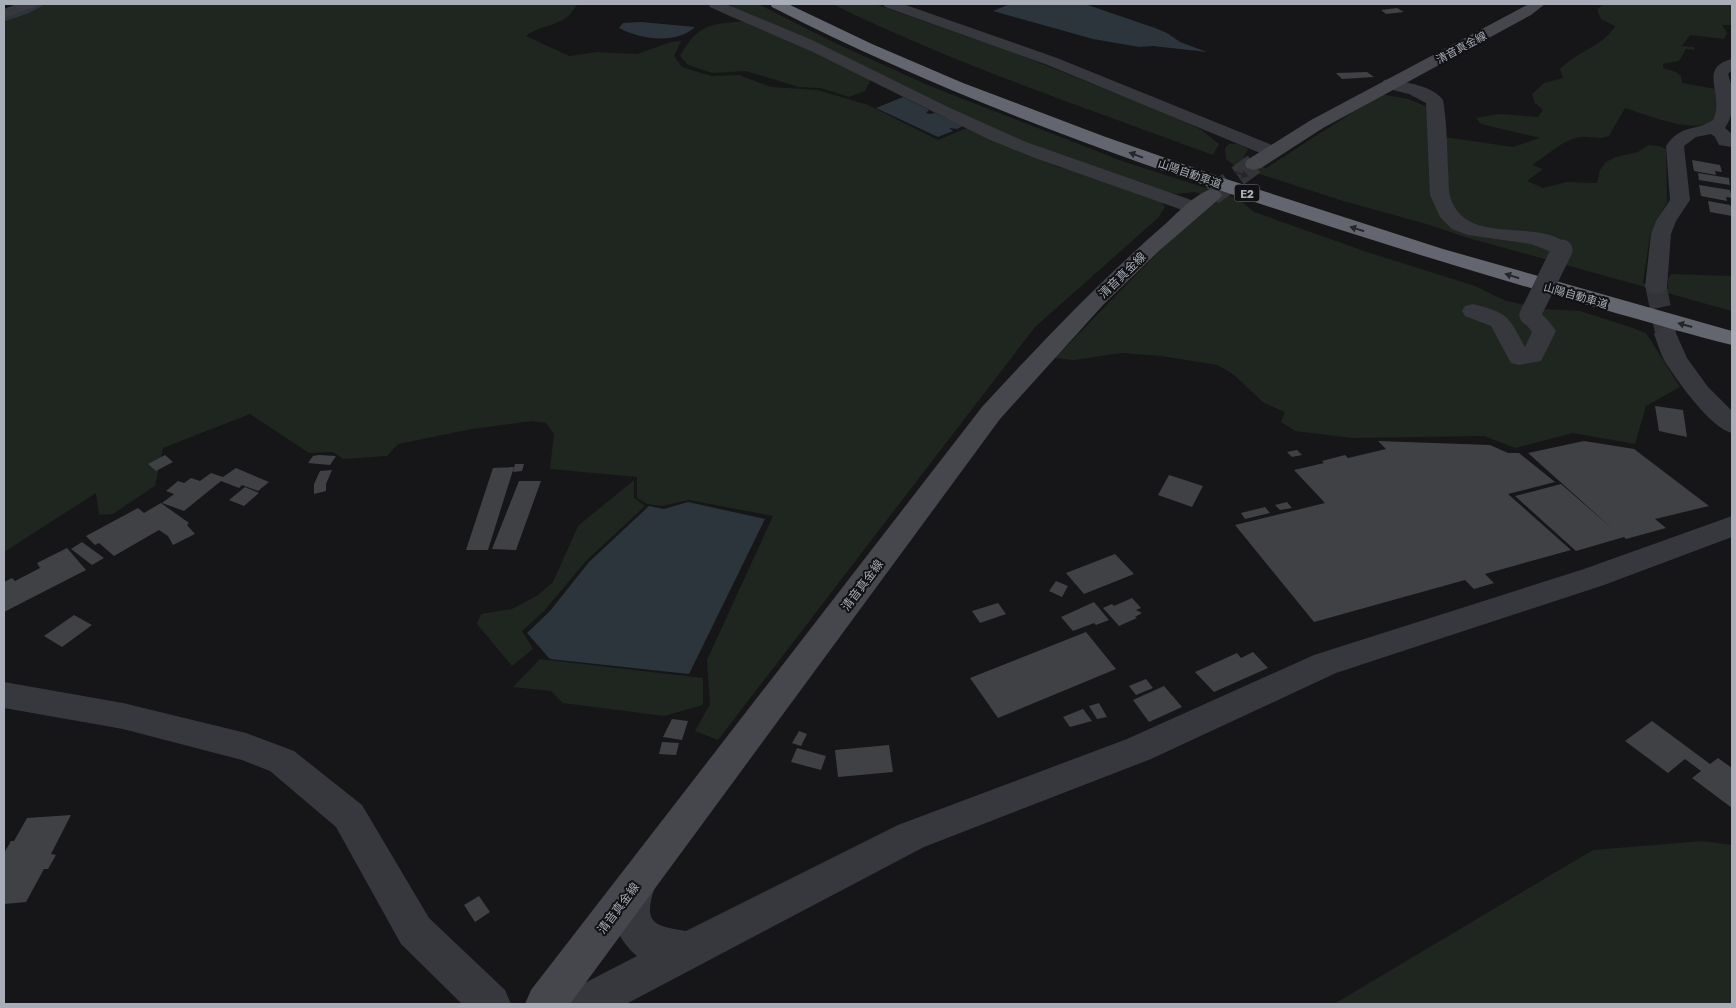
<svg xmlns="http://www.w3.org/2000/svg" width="1736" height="1008" font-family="'Golos Text','Noto Sans JP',sans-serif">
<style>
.green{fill:#1e261f}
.water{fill:#2c353c}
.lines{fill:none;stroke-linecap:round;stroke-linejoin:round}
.stream{stroke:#2c353c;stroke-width:4.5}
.building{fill:#404145}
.minor-tunnel{stroke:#333438;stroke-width:21;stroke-dasharray:21 11;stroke-linecap:butt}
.secondary-tunnel{stroke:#333438;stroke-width:21;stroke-dasharray:21 11;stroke-linecap:butt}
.minor{fill:#37383d;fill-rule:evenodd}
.tertiary{fill:#37383d;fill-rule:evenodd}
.secondary{fill:#45474d;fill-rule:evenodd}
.motorway{fill:#63666e;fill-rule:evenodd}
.minor-bridge{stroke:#37383d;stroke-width:21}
.oneway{fill:#26262a}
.labels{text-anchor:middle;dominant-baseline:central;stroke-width:4;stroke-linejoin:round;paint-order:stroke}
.far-street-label{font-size:11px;fill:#a8adb8;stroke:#111113}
.shield{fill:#111113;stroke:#7b7e86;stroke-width:1}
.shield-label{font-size:11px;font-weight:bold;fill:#a8adb8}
.street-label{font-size:12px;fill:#a8adb8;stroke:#111113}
</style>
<rect width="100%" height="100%" fill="#161618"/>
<path class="green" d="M 45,4 L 577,4 C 565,28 545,22 526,36 L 569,56 L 597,52 L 637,54 L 671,42 L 681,41 L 674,56 L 682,67 L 711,76 L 739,75 L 771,87 L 818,90 L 868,105 L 938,140 L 967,128 L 1058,167 L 1102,177 L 1158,198 L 1165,207 L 1158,218 L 1035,327 L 718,740 L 695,731 L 710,704 L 707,660 L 773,516 L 689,500 L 662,506 L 647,504 L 637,498 L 637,477 L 550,469 L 554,434 L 546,423 L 532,421 L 472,429 L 398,444 L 387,456 L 343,459 L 333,452 L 309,453 L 250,414 L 163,448 L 155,486 L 113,514 L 99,515 L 96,493 L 4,552 L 4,20 L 33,10 Z
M 737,4 L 758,4 L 833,42 L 930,86 L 1122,161 L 1237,198 L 1254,212 L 1370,253 L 1475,286 L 1506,301 L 1544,309 L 1580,311 L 1630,327 L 1646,333 L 1680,387 L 1646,406 L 1635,444 L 1573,433 L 1515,448 L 1484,436 L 1352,438 L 1295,431 L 1281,422 L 1285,412 L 1264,403 L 1233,374 L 1217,365 L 1161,356 L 1122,353 L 1074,360 L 1055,358 L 1174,236 L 1218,199 L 1194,192 L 1177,194 L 1158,190 L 1052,154 L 972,122 L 730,6 Z
M 832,4 L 875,4 L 1025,57 L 1165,113 L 1200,129 L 1219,144 L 1213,155 C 1085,108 955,64 832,4 Z
M 1603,4 L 1732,4 L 1732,25 L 1722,25 L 1727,33 L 1724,39 L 1690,35 L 1682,46 L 1694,47 L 1695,50 L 1686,49 L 1679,61 L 1663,64 L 1663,68 L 1676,72 L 1681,76 L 1682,83 L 1716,89 C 1717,95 1719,103 1718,109 C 1713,144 1645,114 1625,108 L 1609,136 C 1597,140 1592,136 1581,137 C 1563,139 1547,156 1532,165 L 1543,169 L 1527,181 L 1543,188 L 1567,182 L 1597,183 L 1600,170 L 1606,162 L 1616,157 L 1638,152 L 1648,145 L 1659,146 L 1666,149 L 1667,202 L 1650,235 L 1643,283 L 1668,289 L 1668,279 L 1671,274 L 1732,276 L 1732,311 L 1465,237 L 1430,225 L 1343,201 L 1235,166 L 1226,159 L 1225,148 L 1229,144 L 1238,144 L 1248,149 L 1243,159 L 1266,168 L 1381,94 L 1408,99 L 1430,108 L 1431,135 L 1513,147 L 1540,138 L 1481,124 L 1476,118 L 1499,114 L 1538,117 L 1543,110 L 1535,103 L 1532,94 L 1544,83 L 1563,78 L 1560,69 C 1576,52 1605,45 1615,26 L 1601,19 L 1597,10 Z
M 747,21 L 871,79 L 865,91 L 849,97 L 821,88 L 799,87 L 746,71 L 712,73 L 688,65 L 680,56 C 698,23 712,24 747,21 Z
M 634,480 L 634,498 L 645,506 L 586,561 L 544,611 L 522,631 L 533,649 L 512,666 L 477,624 L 481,614 L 512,609 L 538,595 L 553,582 L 578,526 Z
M 540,659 L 703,678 L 703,705 L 664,716 L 563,703 L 551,691 L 513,687 Z
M 1702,841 L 1732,845 L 1732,1004 L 1334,1004 L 1593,850 Z"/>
<path class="water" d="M 1010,4 L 1085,4 L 1155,28 L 1167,33 L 1180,42 L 1207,52 L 1153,46 L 1139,47 L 1093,39 L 993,11 Z
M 641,22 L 695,27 C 676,45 640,39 619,28 L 623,23 Z
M 903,97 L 929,110 L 926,113 L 930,114 L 935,113 L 963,126 L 957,129 L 949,128 L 953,131 L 938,137 L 876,108 Z
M 688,502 L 765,519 L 689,674 L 550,659 L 527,633 L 550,611 L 589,562 L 649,506 L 664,509 Z"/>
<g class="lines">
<path class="stream" d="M 4,19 L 28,11 L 41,4"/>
</g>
<path class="building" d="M 1397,8 L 1404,12 L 1386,14 L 1381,10 Z
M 1367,72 L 1374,77 L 1342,79 L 1336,73 Z
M 1692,160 L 1720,165 L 1722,172 L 1715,171 L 1716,175 L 1694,171 Z
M 1698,173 L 1729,178 L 1730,185 L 1699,180 Z
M 1699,185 L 1730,190 L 1732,198 L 1726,197 L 1727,201 L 1701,196 Z
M 1708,201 L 1730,205 L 1732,208 L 1732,216 L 1710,212 Z
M 1655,406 L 1683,410 L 1687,437 L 1659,431 Z
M 1378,441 L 1490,445 L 1508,453 L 1519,453 L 1555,482 L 1508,494 L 1571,550 L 1485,574 L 1494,583 L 1474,589 L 1465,580 L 1314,622 L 1235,525 L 1325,503 L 1294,470 L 1324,463 L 1322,461 L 1345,455 L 1348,458 L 1386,449 Z
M 1584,441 L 1634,449 L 1709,506 L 1655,519 L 1666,528 L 1626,539 L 1624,537 L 1576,551 L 1515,496 L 1561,484 L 1614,530 L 1528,453 Z
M 1297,450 L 1302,455 L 1292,457 L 1287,452 Z
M 165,455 L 173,462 L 156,471 L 148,464 Z
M 319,455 L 336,456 L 330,465 L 308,463 L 313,456 Z
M 515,464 L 524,464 L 522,471 L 513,472 Z
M 514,467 L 488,550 L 466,550 L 493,468 Z
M 236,468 L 269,482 L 258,491 L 242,485 L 239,488 L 221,481 L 184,511 L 162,503 L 174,494 L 166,491 L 178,481 L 184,483 L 191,478 L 200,481 L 211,473 L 223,477 Z
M 332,470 L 326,484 L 326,491 L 314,494 L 314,484 L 320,471 Z
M 1169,475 L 1203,486 L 1192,507 L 1158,495 Z
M 519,481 L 541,481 L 516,550 L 492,549 Z
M 245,487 L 259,493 L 244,506 L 229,500 Z
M 1287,502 L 1292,508 L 1280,510 L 1275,505 Z
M 161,503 L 189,523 L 187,525 L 195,534 L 173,545 L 168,536 L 159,530 L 114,556 L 99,543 L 95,545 L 86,536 L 138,508 L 144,513 Z
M 1265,507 L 1270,513 L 1245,519 L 1241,513 Z
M 82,542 L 104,558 L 92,565 L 71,549 Z
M 67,548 L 86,570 L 4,612 L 4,582 L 12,578 L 15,581 L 40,568 L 37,563 Z
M 1115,554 L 1134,574 L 1084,594 L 1066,573 Z
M 1056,581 L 1068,586 L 1062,597 L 1049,591 Z
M 1132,598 L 1141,608 L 1136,610 L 1142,613 L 1135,617 L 1137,618 L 1119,626 L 1103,608 L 1112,604 L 1114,606 Z
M 1094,602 L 1109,620 L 1096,625 L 1094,623 L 1073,631 L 1061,617 Z
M 998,603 L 1006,614 L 980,623 L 972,611 Z
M 74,615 L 92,625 L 62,647 L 44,636 Z
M 1086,632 L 1116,669 L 998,718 L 970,678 Z
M 1253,652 L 1268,668 L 1214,692 L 1195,672 L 1237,653 L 1241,658 Z
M 1146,679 L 1153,688 L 1136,695 L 1129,686 Z
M 1164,686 L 1182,707 L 1149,722 L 1133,700 Z
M 1099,703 L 1107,717 L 1097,719 L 1089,706 Z
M 1083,709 L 1092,721 L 1070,727 L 1063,717 Z
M 672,719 L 688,721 L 682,740 L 663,737 Z
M 1652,721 L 1710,764 L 1718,758 L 1732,768 L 1732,808 L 1692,778 L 1701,771 L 1685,759 L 1668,773 L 1625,741 Z
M 799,731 L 807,734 L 801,746 L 792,743 Z
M 662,742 L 679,743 L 676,755 L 659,754 Z
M 889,745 L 893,772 L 838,777 L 835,750 Z
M 797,748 L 826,756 L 821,770 L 791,762 Z
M 71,815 L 51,854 L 56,855 L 48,869 L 44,869 L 26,902 L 4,904 L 4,853 L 11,841 L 14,841 L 27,818 Z
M 479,896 L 490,912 L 475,922 L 464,905 Z"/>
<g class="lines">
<path class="minor-tunnel" d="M 1656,287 L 1666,334"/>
<path class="secondary-tunnel" d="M 1212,195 L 1254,164"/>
<path class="minor" d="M 17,4 L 37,4 L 35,7 L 4,18 L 4,9 Z
M 708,4 L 726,4 L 812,40 L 950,108 L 1026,142 L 1180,196 L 1202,204 L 1205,208 L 1202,212 L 1195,214 L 1188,212 L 1035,158 L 988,139 L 813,52 L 723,13 L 710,7 Z
M 883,4 L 903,4 L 1057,58 L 1277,147 L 1280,151 L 1277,155 L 1271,157 L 1265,155 L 1045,64 L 885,7 Z
M 1732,59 L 1732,70 L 1728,74 C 1734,91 1736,112 1725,128 L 1732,134 L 1732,147 L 1719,145 L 1715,137 L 1711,134 L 1696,137 L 1684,146 L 1690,200 L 1676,221 L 1671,234 L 1667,287 L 1664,292 L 1656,294 L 1648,292 L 1645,287 L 1651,234 L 1656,221 L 1670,200 L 1666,146 C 1682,123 1695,132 1713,120 C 1726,95 1696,68 1732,59 Z
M 1390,79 C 1406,83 1432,85 1443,100 C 1447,123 1447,146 1448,169 C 1449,178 1448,188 1450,196 C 1465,251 1547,213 1572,250 L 1569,254 L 1562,256 L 1531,244 L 1468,235 L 1452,229 L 1440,217 L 1430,195 L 1426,103 L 1409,94 L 1384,88 L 1382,84 L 1384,80 Z
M 1473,304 C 1509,313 1508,316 1525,347 L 1532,332 L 1519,315 L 1522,310 C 1538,306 1547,318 1556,331 L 1541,361 L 1519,365 L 1511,363 L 1491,326 L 1465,316 L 1462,311 L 1465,306 Z
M 1666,327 L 1674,329 L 1687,358 L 1708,387 L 1732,411 L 1732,433 C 1710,428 1676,379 1664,360 C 1660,352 1657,342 1654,334 L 1658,329 Z
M 4,682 L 123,703 L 246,733 L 294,751 L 362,805 L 429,918 L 505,990 L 511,1004 L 462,1004 L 401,944 L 336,827 L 270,771 L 242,760 L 123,729 L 4,708 Z"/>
<path class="tertiary" d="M 1732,516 L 1732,537 L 1604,585 L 1336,673 L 1151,759 L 924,847 L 626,1004 L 565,1004 L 571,990 L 637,956 C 624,946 609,922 611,904 C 612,893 619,881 624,871 L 637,866 L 650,871 L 656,883 C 644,920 648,926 686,931 L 898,825 L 1127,739 L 1314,655 L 1584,569 Z"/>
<path class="secondary" d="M 1529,4 L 1545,4 L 1531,15 L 1323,128 L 1261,168 L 1254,170 L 1247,168 L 1245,164 L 1247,160 L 1311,120 Z
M 1212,189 L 1219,191 L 1222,195 L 1219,199 L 1160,250 L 1104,304 L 1000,419 L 570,1004 L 525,1004 L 531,990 L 982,407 C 1040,344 1099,282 1163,226 C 1177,214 1194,194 1212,189 Z"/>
<path class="motorway" d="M 770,4 L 788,4 L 872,44 L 963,83 L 1103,136 L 1223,178 L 1443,249 L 1732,331 L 1732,345 C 1694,336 1656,324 1619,314 C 1545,292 1471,271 1398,248 C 1184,181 971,109 772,7 Z"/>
<path class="minor-bridge" d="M 1530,315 L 1562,250"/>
</g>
<defs><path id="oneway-solid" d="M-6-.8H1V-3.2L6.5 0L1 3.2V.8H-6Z" transform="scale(1.25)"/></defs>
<g class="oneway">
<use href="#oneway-solid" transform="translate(1136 155) rotate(-160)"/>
<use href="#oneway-solid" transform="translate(1241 174) rotate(18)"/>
<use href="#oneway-solid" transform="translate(1357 229) rotate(-163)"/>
<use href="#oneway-solid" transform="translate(1512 276) rotate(-163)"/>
<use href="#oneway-solid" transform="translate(1685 325) rotate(-165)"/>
</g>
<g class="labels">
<g class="far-street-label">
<text transform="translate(1461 47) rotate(-28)">清音真金線</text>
<text transform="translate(1190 173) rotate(19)">山陽自動車道</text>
<text transform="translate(1576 295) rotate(16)">山陽自動車道</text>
</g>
<rect class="shield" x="1234.5" y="184.5" width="25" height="17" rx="4"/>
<g class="shield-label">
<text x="1247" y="193">E2</text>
</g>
<g class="street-label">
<text transform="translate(1122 275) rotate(-44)">清音真金線</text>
<text transform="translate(862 585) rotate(-53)">清音真金線</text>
<text transform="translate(618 908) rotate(-53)">清音真金線</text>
</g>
</g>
<rect width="1736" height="1008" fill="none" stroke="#a8adb8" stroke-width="10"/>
</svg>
